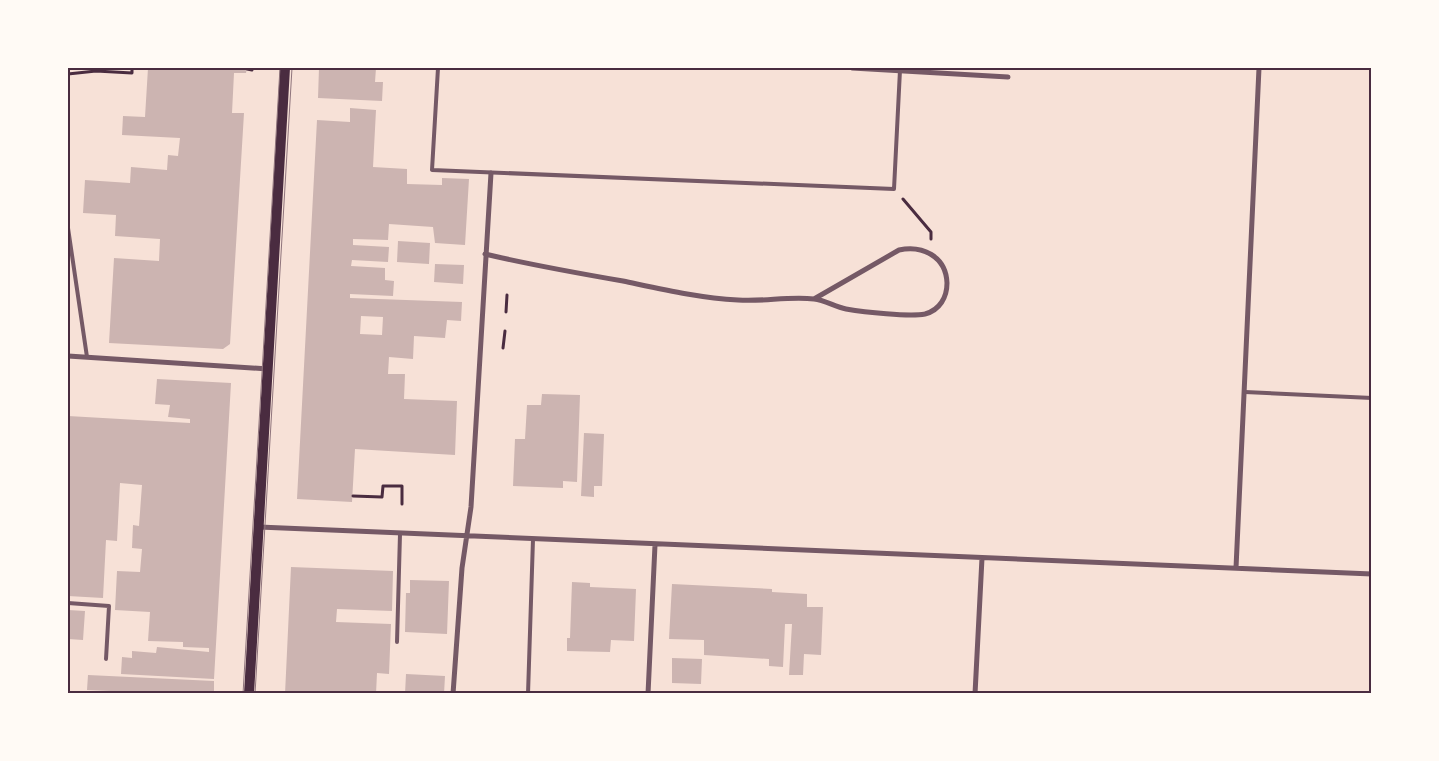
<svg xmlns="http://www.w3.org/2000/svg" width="1439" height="761" font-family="'Fira Sans',sans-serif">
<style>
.building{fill:#ccb4b1;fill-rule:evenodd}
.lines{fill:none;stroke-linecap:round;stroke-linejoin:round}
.path{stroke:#4a2c40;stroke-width:3}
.service{stroke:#755966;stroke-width:4}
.minor{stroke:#755966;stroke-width:5}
.secondary{stroke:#4a2c40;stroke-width:10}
.tram{stroke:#8f747c;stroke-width:1}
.neatline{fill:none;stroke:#4a2c40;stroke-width:2}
</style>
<rect width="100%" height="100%" fill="#f7e1d7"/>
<path class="building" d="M 148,68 L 247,68 L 246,73 L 234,73 L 232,113 L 244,113 L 230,344 L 223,349 L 109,343 L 114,258 L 159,261 L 160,239 L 115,236 L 116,215 L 83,213 L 85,180 L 130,183 L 131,167 L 167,170 L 168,155 L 178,156 L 180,138 L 122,135 L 123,116 L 145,117 Z
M 319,68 L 376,68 L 375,82 L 383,82 L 382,101 L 318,98 Z
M 350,108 L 376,110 L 373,167 L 407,169 L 407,184 L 442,185 L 442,178 L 469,179 L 465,245 L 435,243 L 433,227 L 389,224 L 388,240 L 353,239 L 353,245 L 389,247 L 388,262 L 352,260 L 351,266 L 385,268 L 385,280 L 394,281 L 393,296 L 350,294 L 350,298 L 462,302 L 461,321 L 447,320 L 445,338 L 414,336 L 413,359 L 389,357 L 388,374 L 405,374 L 404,399 L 457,401 L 455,455 L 355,449 L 352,502 L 297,499 L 317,120 L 350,122 ZM 361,316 L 383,317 L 382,335 L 360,334 Z
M 398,241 L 430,243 L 429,264 L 397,262 Z
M 435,264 L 464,265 L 463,284 L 434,282 Z
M 157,379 L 231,383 L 214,679 L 121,674 L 122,657 L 132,658 L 132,651 L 156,653 L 157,647 L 209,652 L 209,648 L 183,647 L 183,642 L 148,641 L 150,612 L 115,610 L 117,571 L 140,572 L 142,549 L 132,548 L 133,525 L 139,526 L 142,485 L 120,483 L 117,541 L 106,540 L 103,598 L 68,596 L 68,416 L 190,423 L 190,419 L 168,417 L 170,405 L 155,404 Z
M 542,394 L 580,395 L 577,482 L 563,481 L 563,488 L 513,486 L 515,439 L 525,439 L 527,405 L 541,405 Z
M 584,433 L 604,434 L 602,486 L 594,486 L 594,497 L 581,496 Z
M 291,567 L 393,571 L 392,611 L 337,609 L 336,622 L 391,624 L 389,674 L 377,673 L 376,694 L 285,694 Z
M 410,580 L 449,581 L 447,634 L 405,632 L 406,593 L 410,593 Z
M 572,582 L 590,583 L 590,587 L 636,589 L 634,641 L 611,640 L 610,652 L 567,651 L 567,638 L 570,638 Z
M 672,584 L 772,589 L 772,592 L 807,594 L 807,607 L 823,607 L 821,655 L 804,654 L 803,675 L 789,675 L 792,624 L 785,624 L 783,667 L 769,666 L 769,659 L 704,655 L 704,640 L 669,639 Z
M 68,610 L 85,611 L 83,640 L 68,639 Z
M 672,658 L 702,659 L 701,684 L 672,683 Z
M 406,674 L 445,676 L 444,694 L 405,694 Z
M 88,675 L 214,681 L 214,694 L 133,694 L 133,692 L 87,690 Z"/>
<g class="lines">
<path class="path" d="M 247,69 L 252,70
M 68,74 L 96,71 L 132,73 L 132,68 L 124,68
M 903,199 L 931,232 L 931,239
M 506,312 L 507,295
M 503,348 L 505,331
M 353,496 L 382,497 L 383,486 L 402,486 L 402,504"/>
<path class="service" d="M 438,68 L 432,170 L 894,189 L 900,70
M 68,228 L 87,357
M 1245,392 L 1372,398
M 68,603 L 109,606 L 106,659
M 397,642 L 400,534
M 528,694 L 533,539"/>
<path class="minor" d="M 852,68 L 1008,77
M 485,254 C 531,265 577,273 623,281 C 661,289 699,298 738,300 C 763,302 789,296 814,299 C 825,300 835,307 846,309 C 864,312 909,317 925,314 C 940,310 947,297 947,283 C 946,256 922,245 899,250 L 814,299
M 68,356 L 268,369
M 259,527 L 1372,574
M 1236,568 L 1259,68
M 453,694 L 462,568 L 471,507 L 491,173
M 648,694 L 655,545
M 975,694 L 982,558"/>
<path class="secondary" d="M 249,694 L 285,68"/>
<path class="tram" d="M 243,694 L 280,68
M 255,694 L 292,68"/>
</g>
<rect width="1439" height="761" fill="none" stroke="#fffaf5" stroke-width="138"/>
<rect x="69" y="69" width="1301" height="623" class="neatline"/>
</svg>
